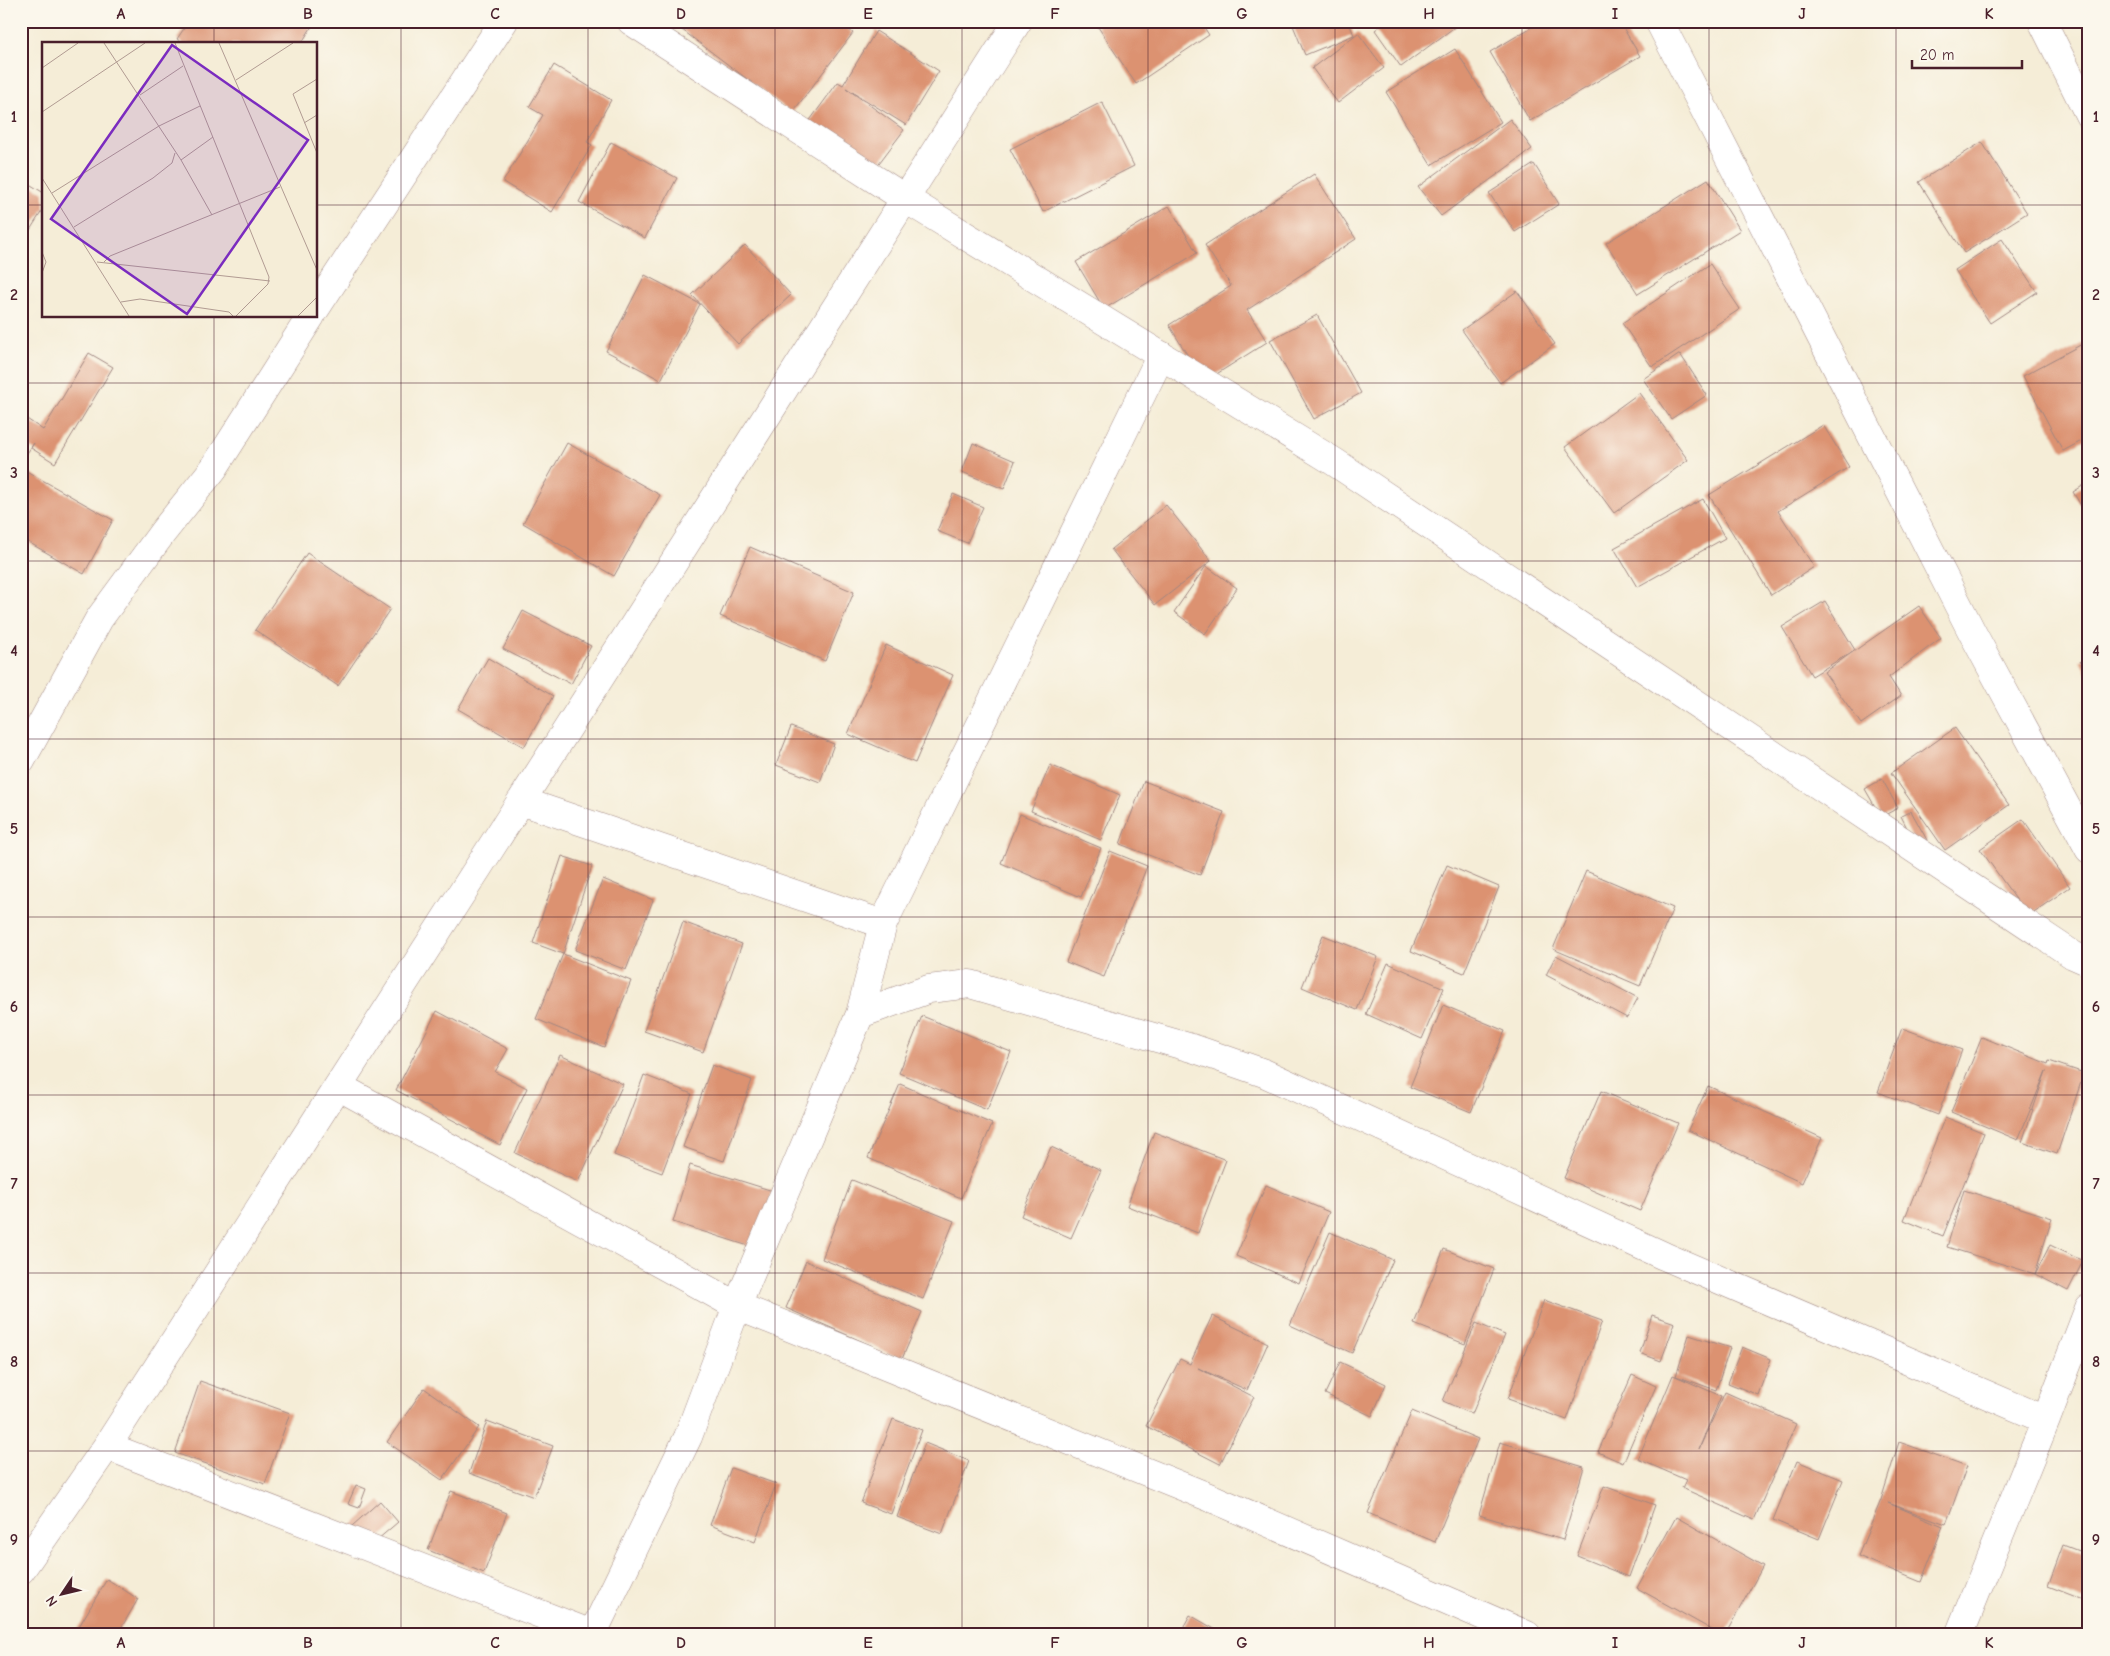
<svg xmlns="http://www.w3.org/2000/svg" width="2110" height="1656" font-family="'Comic Neue',sans-serif">
<style>
.building{fill:#dc9271}
.lines{fill:none;stroke-linecap:round;stroke-linejoin:round}
.street-casing{stroke:#a08681;stroke-width:29}
.street{stroke:#fff;stroke-width:28}
.grid{fill:none;stroke:#4a1f2b;stroke-width:1;stroke-opacity:0.55}
.inset-road{fill:none;stroke:#b19b92;stroke-width:1}
.view{fill:#7b2cbf;fill-opacity:0.15;stroke:#7b2cbf;stroke-width:2.5}
.inset-edge{fill:none;stroke:#4a1f2b;stroke-width:2.5}
.neatline{fill:none;stroke:#4a1f2b;stroke-width:2}
.grid-label{font-size:16px;text-anchor:middle;font-weight:bold;fill:#4a1f2b}
</style>
<rect width="100%" height="100%" fill="#fbf7ec"/>
<filter id="ink" filterUnits="userSpaceOnUse"><feTurbulence type="fractalNoise" baseFrequency=".02" numOctaves="2"/><feDisplacementMap in="SourceGraphic" scale="10" xChannelSelector="R" yChannelSelector="G"/><feConvolveMatrix kernelMatrix="1 2 1 2 8 2 1 2 1" color-interpolation-filters="sRGB"/></filter>
<filter id="wash" filterUnits="userSpaceOnUse"><feTurbulence type="fractalNoise" baseFrequency=".0096" numOctaves="4" result="noise"/><feDisplacementMap in="SourceGraphic" scale="20" xChannelSelector="R" yChannelSelector="G"/><feGaussianBlur stdDeviation="1.12" result="paint"/><feColorMatrix in="noise" values="0 0 0 0 0 0 0 0 0 0 0 0 0 0 0 0 0 1.4 0 .05"/><feComposite in="paint" operator="in"/></filter>
<g filter="url(#wash)">
<rect width="100%" height="100%" fill="#f5edd7"/>
<g id="blocks">
<path class="building" d="M 189,21 L 312,21 L 314,23 L 301,44 L 184,44 L 177,39 Z
M 681,21 L 838,21 L 853,33 L 792,113 L 677,26 Z
M 1094,21 L 1200,21 L 1209,35 L 1136,84 Z
M 1297,21 L 1348,21 L 1354,35 L 1305,55 L 1292,23 Z
M 1387,21 L 1452,21 L 1456,26 L 1401,67 L 1375,30 Z
M 1542,21 L 1619,21 L 1640,56 L 1530,121 L 1490,52 Z
M 876,31 L 939,71 L 906,125 L 846,88 L 904,130 L 873,171 L 808,123 L 838,82 L 843,85 Z
M 1358,33 L 1384,68 L 1338,103 L 1312,68 Z
M 1455,49 L 1501,122 L 1431,165 L 1386,92 Z
M 554,65 L 611,100 L 587,142 L 592,145 L 552,212 L 503,182 L 543,115 L 529,107 Z
M 1102,102 L 1134,166 L 1043,212 L 1010,149 Z
M 1510,119 L 1532,149 L 1441,216 L 1418,187 Z
M 611,142 L 677,178 L 645,238 L 579,202 Z
M 1982,142 L 2027,213 L 1964,253 L 1919,182 Z
M 1534,164 L 1559,204 L 1515,232 L 1489,193 Z
M 1314,174 L 1356,239 L 1247,310 L 1267,342 L 1204,382 L 1169,325 L 1231,286 L 1205,245 Z
M 21,179 L 44,193 L 44,208 L 21,244 Z
M 1708,179 L 1740,230 L 1638,294 L 1606,243 Z
M 1169,206 L 1197,253 L 1104,309 L 1076,262 Z
M 2002,239 L 2037,292 L 1990,323 L 1955,270 Z
M 745,245 L 791,295 L 738,344 L 692,295 Z
M 1710,264 L 1740,309 L 1652,367 L 1622,323 Z
M 645,275 L 700,304 L 661,380 L 606,351 Z
M 1517,291 L 1555,344 L 1500,383 L 1462,330 Z
M 1317,315 L 1361,393 L 1314,419 L 1270,340 Z
M 2086,342 L 2089,346 L 2089,437 L 2063,451 L 2023,376 Z
M 89,353 L 113,367 L 55,463 L 31,448 L 34,443 L 21,462 L 21,415 L 43,430 Z
M 1680,354 L 1707,395 L 1671,419 L 1643,379 Z
M 1639,393 L 1688,460 L 1614,513 L 1565,447 Z
M 1823,425 L 1849,467 L 1778,511 L 1814,567 L 1771,595 L 1709,495 Z
M 567,443 L 660,495 L 614,576 L 523,523 Z
M 973,443 L 1015,461 L 1004,489 L 962,472 Z
M 21,468 L 113,520 L 84,574 L 21,538 Z
M 2089,482 L 2089,519 L 2073,492 Z
M 953,494 L 983,507 L 967,543 L 937,531 Z
M 1703,499 L 1725,538 L 1637,587 L 1614,548 Z
M 1166,505 L 1211,561 L 1155,605 L 1111,549 Z
M 750,547 L 854,592 L 825,661 L 720,616 Z
M 307,553 L 390,609 L 338,686 L 255,630 Z
M 1206,566 L 1237,588 L 1205,634 L 1174,612 Z
M 1825,601 L 1855,650 L 1812,676 L 1782,627 Z
M 1919,606 L 1941,638 L 1889,677 L 1901,696 L 1861,724 L 1824,672 Z
M 523,611 L 591,646 L 571,684 L 503,649 Z
M 886,645 L 953,675 L 915,763 L 848,734 Z
M 2089,656 L 2089,677 L 2080,661 Z
M 488,658 L 553,696 L 524,747 L 458,709 Z
M 791,727 L 834,744 L 820,782 L 776,765 Z
M 1955,728 L 2009,805 L 1945,850 L 1891,773 Z
M 1050,765 L 1120,795 L 1101,840 L 1031,811 Z
M 1882,779 L 1898,808 L 1881,817 L 1865,789 Z
M 1144,781 L 1224,812 L 1200,875 L 1120,844 Z
M 1911,811 L 1927,840 L 1916,846 L 1901,816 Z
M 1020,814 L 1101,848 L 1081,897 L 1001,863 Z
M 2023,819 L 2070,887 L 2028,916 L 1980,849 Z
M 1110,851 L 1147,866 L 1104,977 L 1066,962 Z
M 562,856 L 592,866 L 563,954 L 533,943 Z
M 1447,865 L 1499,887 L 1464,973 L 1411,951 Z
M 1586,871 L 1673,908 L 1640,986 L 1553,949 Z
M 603,879 L 653,900 L 626,970 L 575,950 Z
M 683,922 L 742,944 L 703,1052 L 644,1031 Z
M 1323,935 L 1378,957 L 1357,1010 L 1302,987 Z
M 563,954 L 631,981 L 604,1047 L 536,1019 Z
M 1556,955 L 1638,998 L 1627,1018 L 1546,975 Z
M 1388,963 L 1444,988 L 1422,1039 L 1366,1014 Z
M 1443,1005 L 1505,1031 L 1471,1112 L 1410,1087 Z
M 437,1011 L 508,1049 L 495,1072 L 527,1088 L 500,1145 L 396,1090 Z
M 922,1016 L 1011,1052 L 987,1110 L 899,1073 Z
M 1902,1028 L 1962,1050 L 1938,1115 L 1878,1092 Z
M 1982,1037 L 2048,1064 L 2049,1061 L 2084,1073 L 2057,1154 L 2022,1142 L 2046,1071 L 2018,1140 L 1951,1112 Z
M 560,1055 L 623,1084 L 578,1182 L 515,1153 Z
M 712,1065 L 752,1080 L 724,1161 L 683,1147 Z
M 644,1075 L 692,1094 L 662,1173 L 614,1155 Z
M 900,1084 L 992,1124 L 961,1198 L 868,1158 Z
M 1708,1086 L 1822,1138 L 1802,1183 L 1688,1130 Z
M 1601,1091 L 1678,1123 L 1640,1211 L 1564,1178 Z
M 1945,1117 L 1984,1133 L 1943,1236 L 1904,1220 Z
M 1154,1132 L 1226,1160 L 1198,1233 L 1127,1206 Z
M 1051,1147 L 1101,1170 L 1071,1238 L 1021,1216 Z
M 690,1165 L 773,1191 L 755,1248 L 673,1222 Z
M 852,1180 L 954,1221 L 923,1299 L 822,1259 Z
M 1266,1185 L 1329,1212 L 1299,1283 L 1236,1256 Z
M 1964,1190 L 2052,1218 L 2035,1274 L 1947,1247 Z
M 1330,1232 L 1393,1260 L 1352,1353 L 1290,1325 Z
M 2050,1245 L 2083,1261 L 2068,1291 L 2035,1274 Z
M 1444,1249 L 1494,1269 L 1465,1344 L 1414,1324 Z
M 806,1261 L 922,1312 L 902,1359 L 786,1308 Z
M 1544,1300 L 1602,1321 L 1567,1420 L 1508,1399 Z
M 1652,1315 L 1675,1323 L 1661,1361 L 1640,1353 Z
M 1212,1316 L 1268,1343 L 1247,1390 L 1198,1368 L 1254,1397 L 1220,1464 L 1146,1426 L 1180,1359 L 1190,1364 Z
M 1476,1323 L 1505,1335 L 1472,1414 L 1443,1401 Z
M 1689,1335 L 1730,1348 L 1716,1390 L 1676,1376 Z
M 1742,1347 L 1771,1359 L 1758,1395 L 1728,1383 Z
M 1340,1362 L 1386,1384 L 1372,1416 L 1325,1394 Z
M 1632,1375 L 1656,1386 L 1623,1463 L 1598,1452 Z
M 1673,1375 L 1721,1396 L 1699,1449 L 1725,1392 L 1796,1424 L 1754,1520 L 1682,1488 L 1686,1480 L 1638,1459 Z
M 200,1381 L 290,1413 L 265,1484 L 175,1453 Z
M 424,1388 L 479,1427 L 442,1480 L 387,1442 Z
M 1412,1411 L 1478,1439 L 1435,1542 L 1368,1513 Z
M 893,1419 L 922,1430 L 891,1514 L 861,1503 Z
M 487,1421 L 553,1446 L 534,1497 L 469,1473 Z
M 1500,1442 L 1584,1467 L 1563,1540 L 1479,1515 Z
M 1899,1442 L 1967,1466 L 1946,1524 L 1888,1503 L 1943,1526 L 1921,1582 L 1858,1556 L 1881,1500 Z
M 925,1443 L 969,1461 L 942,1534 L 897,1517 Z
M 1797,1461 L 1843,1480 L 1819,1539 L 1773,1520 Z
M 731,1468 L 776,1484 L 755,1542 L 710,1525 Z
M 356,1485 L 366,1489 L 359,1508 L 348,1504 Z
M 1604,1486 L 1655,1505 L 1629,1577 L 1577,1556 Z
M 451,1491 L 507,1513 L 484,1573 L 428,1550 Z
M 380,1501 L 398,1522 L 370,1546 L 352,1526 Z
M 1676,1517 L 1763,1566 L 1725,1635 L 1721,1635 L 1637,1588 Z
M 2063,1545 L 2089,1555 L 2089,1602 L 2048,1586 Z
M 107,1579 L 138,1599 L 117,1635 L 74,1635 Z
M 1190,1615 L 1225,1635 L 1179,1635 Z"/>
</g>
</g>
<g filter="url(#ink)">
<use href="#blocks" fill-opacity="0" stroke="#a08681" stroke-width="1"/>
<g class="lines">
<g class="street-casing">
<path id="street" d="M 631,21 L 904,198 L 1333,461 L 2073,955 L 2089,962
M 1659,21 L 1972,632 L 2089,849
M 2042,21 L 2089,115
M 316,308 L 504,21
M 21,761 L 99,619 L 163,532 L 214,468 L 311,316
M 521,801 L 883,924
M 860,1014 L 929,989 L 970,984 L 1195,1049 L 1264,1073 L 1664,1256 L 2046,1420
M 338,1086 L 737,1306 L 1216,1500 L 1527,1635
M 107,1446 L 592,1634
M 21,1570 L 107,1446 L 632,628 L 1018,21
M 592,1635 L 688,1437 L 737,1306 L 860,1014 L 883,924 L 1161,355
M 1959,1635 L 2046,1420 L 2089,1308"/>
</g>
<use href="#street" class="street"/>
</g>
</g>
<path class="grid" d="M 214,21 L 214,44M 401,21 L 401,1635M 588,21 L 588,1635M 775,21 L 775,1635M 962,21 L 962,1635M 1148,21 L 1148,1635M 1335,21 L 1335,1635M 1522,21 L 1522,1635M 1709,21 L 1709,1635M 1896,21 L 1896,1635M 21,205 L 44,205M 316,205 L 2089,205M 214,316 L 214,1635M 21,383 L 2089,383M 21,561 L 2089,561M 21,739 L 2089,739M 21,917 L 2089,917M 21,1095 L 2089,1095M 21,1273 L 2089,1273M 21,1451 L 2089,1451"/>
<g transform="translate(42 42)">
<rect width="275" height="275" fill="#f5edd7"/>
<path class="inset-road" d="M 62,1 L 139,118 L 170,173M 133,1 L 227,235 L 226,242 L 194,274M 177,1 L 275,228M 0,26 L 36,1M 275,37 L 251,52 L 275,111M 194,38 L 251,1M 98,53 L 141,24M 0,70 L 103,1M 262,81 L 275,73M 139,118 L 171,95M 0,136 L 87,274M 10,151 L 117,84 L 158,64M 32,185 L 111,136 L 130,121 L 133,111M 0,210 L 4,220 L 0,231M 55,220 L 228,239M 62,220 L 68,214 L 238,145M 79,260 L 98,257 L 187,270 L 191,274M 256,274 L 275,255"/>
<path class="view" d="M 130,3 L 266,98 L 145,272 L 9,177 Z"/>
<rect width="275" height="275" class="inset-edge"/>
</g>
<rect width="2110" height="1656" fill="none" stroke="#fbf7ec" stroke-width="55"/>
<g transform="translate(62 1594) rotate(235)" stroke="#fbf7ec" stroke-width="4" paint-order="stroke">
<path d="M0-4L9 19L0 12L-9 19Z" fill="#4a1f2b"/>
<text y="-8" font-size="14" font-weight="bold" text-anchor="middle" fill="#4a1f2b">N</text>
</g>
<path d="M1912 60v8h110v-8" fill="none" stroke="#4a1f2b" stroke-width="2.5"/>
<text x="1920" y="60" font-size="15" fill="#4a1f2b" stroke="#fbf7ec" stroke-width="4" paint-order="stroke">20 m</text>
<rect x="28" y="28" width="2054" height="1600" class="neatline"/>
<g class="grid-label">
<text x="121" y="19">A</text>
<text x="308" y="19">B</text>
<text x="495" y="19">C</text>
<text x="681" y="19">D</text>
<text x="868" y="19">E</text>
<text x="1055" y="19">F</text>
<text x="1242" y="19">G</text>
<text x="1429" y="19">H</text>
<text x="1615" y="19">I</text>
<text x="1802" y="19">J</text>
<text x="1989" y="19">K</text>
<text x="14" y="122">1</text>
<text x="2096" y="122">1</text>
<text x="14" y="300">2</text>
<text x="2096" y="300">2</text>
<text x="14" y="478">3</text>
<text x="2096" y="478">3</text>
<text x="14" y="656">4</text>
<text x="2096" y="656">4</text>
<text x="14" y="834">5</text>
<text x="2096" y="834">5</text>
<text x="14" y="1012">6</text>
<text x="2096" y="1012">6</text>
<text x="14" y="1189">7</text>
<text x="2096" y="1189">7</text>
<text x="14" y="1367">8</text>
<text x="2096" y="1367">8</text>
<text x="14" y="1545">9</text>
<text x="2096" y="1545">9</text>
<text x="121" y="1648">A</text>
<text x="308" y="1648">B</text>
<text x="495" y="1648">C</text>
<text x="681" y="1648">D</text>
<text x="868" y="1648">E</text>
<text x="1055" y="1648">F</text>
<text x="1242" y="1648">G</text>
<text x="1429" y="1648">H</text>
<text x="1615" y="1648">I</text>
<text x="1802" y="1648">J</text>
<text x="1989" y="1648">K</text>
</g>
</svg>
